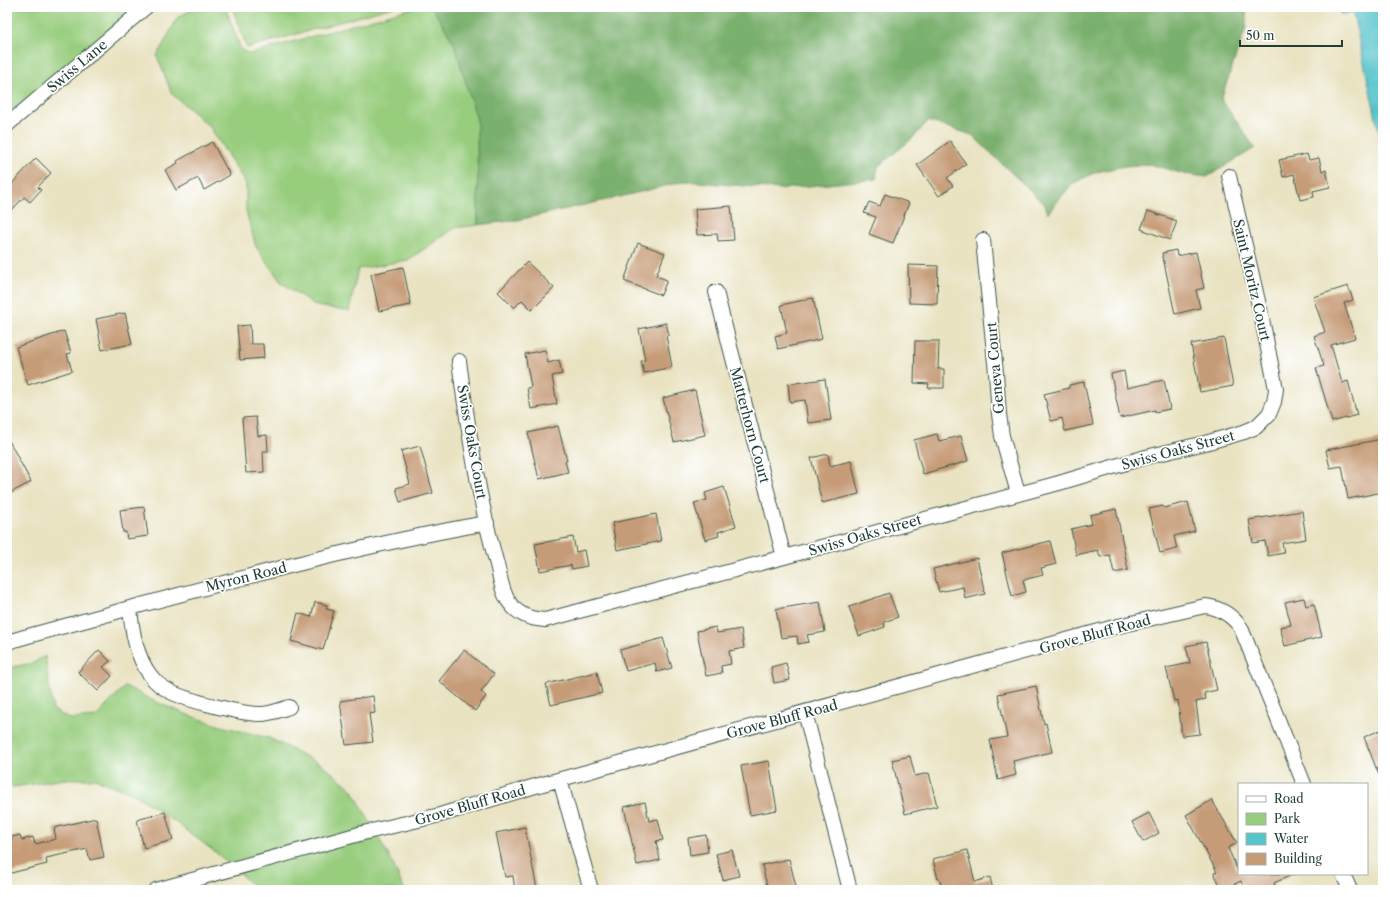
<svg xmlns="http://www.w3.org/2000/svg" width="1390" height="897" font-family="'Libre Caslon Text',serif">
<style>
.green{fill:#98cd7e;stroke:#5c8559}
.forest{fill:#7ab06d;stroke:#4c7650}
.water{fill:#56c4cc;stroke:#3a8080}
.building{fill:#c69c78}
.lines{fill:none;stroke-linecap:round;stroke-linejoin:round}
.street-casing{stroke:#3d5649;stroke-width:16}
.street{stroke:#fff;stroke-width:14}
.labels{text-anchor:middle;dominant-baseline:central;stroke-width:3.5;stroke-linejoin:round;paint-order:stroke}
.street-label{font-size:14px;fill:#1f3d34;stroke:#fff}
</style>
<rect width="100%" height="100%" fill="#fff"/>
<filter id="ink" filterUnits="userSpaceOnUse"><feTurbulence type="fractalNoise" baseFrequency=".025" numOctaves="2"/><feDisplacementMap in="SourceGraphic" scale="8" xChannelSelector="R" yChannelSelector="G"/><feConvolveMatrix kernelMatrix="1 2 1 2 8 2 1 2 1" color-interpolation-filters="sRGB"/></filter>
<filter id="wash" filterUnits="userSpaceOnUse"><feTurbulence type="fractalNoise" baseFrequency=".012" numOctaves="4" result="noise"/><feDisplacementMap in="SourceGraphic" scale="16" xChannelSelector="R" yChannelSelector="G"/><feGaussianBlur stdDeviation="0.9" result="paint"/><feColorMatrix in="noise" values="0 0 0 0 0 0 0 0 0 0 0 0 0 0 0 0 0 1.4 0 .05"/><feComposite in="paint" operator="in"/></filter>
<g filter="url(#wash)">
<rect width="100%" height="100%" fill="#e9e3c2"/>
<path class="green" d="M 7,7 L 154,7 L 7,133 Z
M 198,7 L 225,7 L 241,50 L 250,54 L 416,7 L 432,7 L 454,42 L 477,120 L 478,225 L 455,228 L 408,260 L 358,269 L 349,311 L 316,306 L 281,282 L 256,247 L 246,211 L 246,184 L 210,127 L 172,94 L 157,56 L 178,17 Z
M 232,7 L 393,7 L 247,48 Z
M 45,656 L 53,710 L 70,719 L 96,717 L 125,686 L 156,702 L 191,716 L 221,726 L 269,738 L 321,764 L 352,789 L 392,862 L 403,887 L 406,890 L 258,890 L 219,855 L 178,824 L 136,795 L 95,779 L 65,779 L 7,788 L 7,668 L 33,663 Z"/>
<path class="forest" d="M 432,7 L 1251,7 L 1251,8 L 1246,10 L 1246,27 L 1221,99 L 1255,148 L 1207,177 L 1184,174 L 1149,164 L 1125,166 L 1096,172 L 1072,184 L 1048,213 L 1045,205 L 972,135 L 928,121 L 914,137 L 880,165 L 878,166 L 876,179 L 780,189 L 685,181 L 628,195 L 518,220 L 478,225 L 477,120 L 454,43 Z"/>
<path class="water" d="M 1340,7 L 1383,7 L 1383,160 L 1382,146 L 1353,13 L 1340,14 Z"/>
<g id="blocks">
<path class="building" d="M 950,141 L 966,164 L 947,178 L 953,186 L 939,196 L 917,165 Z
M 212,142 L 230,175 L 204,190 L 198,178 L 176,190 L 165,170 L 178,163 L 177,161 Z
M 1307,154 L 1309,160 L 1319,158 L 1322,171 L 1326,170 L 1330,187 L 1313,191 L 1314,197 L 1300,200 L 1294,174 L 1283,177 L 1279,160 Z
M 36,158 L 51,173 L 38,187 L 41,190 L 30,202 L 24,197 L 13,209 L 7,203 L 7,189 Z
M 885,194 L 909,203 L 893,243 L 869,234 L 876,217 L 864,213 L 869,202 L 880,206 Z
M 731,206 L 734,240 L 718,241 L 717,234 L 697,235 L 695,209 Z
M 1148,211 L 1177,221 L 1170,240 L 1141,229 Z
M 638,243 L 665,253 L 656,276 L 667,280 L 661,295 L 624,281 Z
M 1176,250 L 1177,256 L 1196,252 L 1204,288 L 1196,290 L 1200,308 L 1175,314 L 1162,253 Z
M 527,262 L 554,288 L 532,310 L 522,300 L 514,308 L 498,292 Z
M 908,265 L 938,266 L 937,304 L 909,303 Z
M 403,267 L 411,305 L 379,311 L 371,274 Z
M 1348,286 L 1353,300 L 1344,303 L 1355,338 L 1331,345 L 1342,383 L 1348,381 L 1357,415 L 1332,422 L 1316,368 L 1324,366 L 1314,336 L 1325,332 L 1313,297 Z
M 813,298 L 822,339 L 778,349 L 775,336 L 787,333 L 781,305 Z
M 125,313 L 132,344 L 102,350 L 96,319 Z
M 666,323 L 669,335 L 666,336 L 672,367 L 644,373 L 641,361 L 645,360 L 639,329 Z
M 250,325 L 251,344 L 263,344 L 264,358 L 240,360 L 237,326 Z
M 64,331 L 71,353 L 67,354 L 72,371 L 28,385 L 16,347 Z
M 1224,338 L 1233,386 L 1200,392 L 1191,344 Z
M 915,341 L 939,341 L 938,369 L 944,369 L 944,388 L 928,388 L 929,384 L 914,383 Z
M 545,350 L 548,363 L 559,360 L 562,374 L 552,376 L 557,404 L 531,409 L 527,388 L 531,387 L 525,354 Z
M 1124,371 L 1127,388 L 1164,380 L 1170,409 L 1155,412 L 1155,410 L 1120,418 L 1111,374 Z
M 825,379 L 831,420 L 808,423 L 805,400 L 790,402 L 788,384 Z
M 1084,382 L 1093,425 L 1065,431 L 1062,418 L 1051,421 L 1044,394 L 1069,388 L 1069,385 Z
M 695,390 L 705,435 L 674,442 L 663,398 Z
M 256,417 L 258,436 L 267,435 L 268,451 L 263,451 L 264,472 L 246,473 L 242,418 Z
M 558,426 L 567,461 L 565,461 L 568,472 L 539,479 L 528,433 Z
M 937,434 L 939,441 L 961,436 L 968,461 L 923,474 L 914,440 Z
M 7,437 L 31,482 L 10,493 L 7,487 Z
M 1382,439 L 1383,446 L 1383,492 L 1348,499 L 1342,466 L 1330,468 L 1326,450 Z
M 420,446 L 433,493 L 400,502 L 396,488 L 410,484 L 401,451 Z
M 828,454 L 830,466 L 851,461 L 859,494 L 822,503 L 811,458 Z
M 724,487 L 736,526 L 718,532 L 719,536 L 705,540 L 694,503 L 707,500 L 705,493 Z
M 1188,502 L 1195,531 L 1174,536 L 1177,549 L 1160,553 L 1149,509 L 1163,506 L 1164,508 Z
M 144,507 L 148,536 L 127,539 L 126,532 L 123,532 L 120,510 Z
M 1116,509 L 1128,570 L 1114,573 L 1110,555 L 1100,557 L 1098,550 L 1076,555 L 1071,529 L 1092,524 L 1090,515 Z
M 1302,511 L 1306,539 L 1282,543 L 1284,553 L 1268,556 L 1265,541 L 1253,543 L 1249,520 Z
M 656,514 L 661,541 L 617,550 L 612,523 Z
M 573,537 L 576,552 L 584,550 L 587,566 L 572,569 L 571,565 L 540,571 L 535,544 Z
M 1050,541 L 1056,564 L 1041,568 L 1043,575 L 1023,580 L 1026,592 L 1012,596 L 1002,553 Z
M 977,558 L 985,594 L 965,599 L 963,587 L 939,592 L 933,569 Z
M 889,593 L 898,617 L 884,622 L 885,627 L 859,636 L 849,607 Z
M 1304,598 L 1306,606 L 1314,604 L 1322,637 L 1285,646 L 1280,627 L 1291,625 L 1285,602 Z
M 315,602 L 327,605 L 326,609 L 334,611 L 323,650 L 291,641 L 298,613 L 311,617 Z
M 820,602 L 825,632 L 807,635 L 809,642 L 798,644 L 797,636 L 781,638 L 776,609 Z
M 716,627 L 717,633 L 741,629 L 744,648 L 729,651 L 731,664 L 721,666 L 722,673 L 706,676 L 697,631 Z
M 663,638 L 672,668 L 657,672 L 655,663 L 626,671 L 620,650 Z
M 1206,642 L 1217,690 L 1204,693 L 1206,699 L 1196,702 L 1200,734 L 1182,736 L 1178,700 L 1174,701 L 1166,668 L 1190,663 L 1186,646 Z
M 99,650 L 110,661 L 103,667 L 112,676 L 98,691 L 78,672 Z
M 464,650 L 494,674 L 481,692 L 486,696 L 475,711 L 439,681 Z
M 786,663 L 790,680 L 774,683 L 771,667 Z
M 597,672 L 602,693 L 551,705 L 546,684 Z
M 1036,686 L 1044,724 L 1046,723 L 1052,752 L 1013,761 L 1016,775 L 998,780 L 990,740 L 1007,737 L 998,694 Z
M 373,696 L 375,713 L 369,714 L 373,742 L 346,745 L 340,701 Z
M 1383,729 L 1383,783 L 1382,783 L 1364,737 Z
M 910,756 L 915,776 L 929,773 L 937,806 L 905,814 L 892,760 Z
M 769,761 L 777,810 L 750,815 L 741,766 Z
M 1212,800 L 1237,843 L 1228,848 L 1239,874 L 1294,874 L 1274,883 L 1277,890 L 1245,890 L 1241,881 L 1222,890 L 1214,873 L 1217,872 L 1186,815 Z
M 645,802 L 649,821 L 658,819 L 663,840 L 656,841 L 660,860 L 637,865 L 624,807 Z
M 165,812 L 173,840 L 144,848 L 137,820 Z
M 1149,813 L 1159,833 L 1143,842 L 1132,822 Z
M 96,818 L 104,857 L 90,860 L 87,849 L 46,858 L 47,864 L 7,874 L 7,847 L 10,846 L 8,838 L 20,835 L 22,840 L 33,837 L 35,844 L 56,839 L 54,828 Z
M 525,827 L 537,889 L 515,890 L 513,876 L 505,877 L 496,833 Z
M 706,835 L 708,852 L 690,855 L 688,838 Z
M 732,850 L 739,876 L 723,880 L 716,854 Z
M 967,850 L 975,882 L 990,877 L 993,890 L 943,890 L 939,878 L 938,879 L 933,859 Z
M 789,859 L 797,890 L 768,890 L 762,865 Z"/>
</g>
</g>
<g filter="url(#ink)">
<use href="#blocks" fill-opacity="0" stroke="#3d5649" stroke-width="1"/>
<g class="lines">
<g class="street-casing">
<path id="street" d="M 7,125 L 146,7
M 983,240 L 996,373 L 999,414 L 1002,436 L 1018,493
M 716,292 L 784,557
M 459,361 C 468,428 478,496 496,561 C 500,574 501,591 509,602 C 518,615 530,619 545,620 L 784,557 L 1059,483 L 1146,457 L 1205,443 L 1244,432 L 1256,427 L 1269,414 L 1274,402 L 1276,389 L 1261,314 L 1229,176
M 130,608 C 132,631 136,656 150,675 C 155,682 163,688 171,692 C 186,700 242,714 260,714 C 270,714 280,710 289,707
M 7,642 C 48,630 89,620 130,608 C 248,576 367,544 487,523
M 805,712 L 850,890
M 560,780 L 591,890
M 1343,874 L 1350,890
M 156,890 L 363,833 L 440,815 L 532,787 L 1114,627 L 1205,606 C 1221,608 1232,615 1241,628 L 1304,784"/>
</g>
<use href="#street" class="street"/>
</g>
</g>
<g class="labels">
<g class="street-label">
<text transform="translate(77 66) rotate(-40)">Swiss Lane</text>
<text transform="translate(1252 280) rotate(77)">Saint Moritz Court</text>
<text transform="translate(995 368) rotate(-95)">Geneva Court</text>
<text transform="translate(750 425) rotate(75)">Matterhorn Court</text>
<text transform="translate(472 442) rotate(80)">Swiss Oaks Court</text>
<text transform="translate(1178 450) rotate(-15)">Swiss Oaks Street</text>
<text transform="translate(865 535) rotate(-16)">Swiss Oaks Street</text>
<text transform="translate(246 577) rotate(-14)">Myron Road</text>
<text transform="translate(1095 634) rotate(-15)">Grove Bluff Road</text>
<text transform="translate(782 719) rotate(-15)">Grove Bluff Road</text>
<text transform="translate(470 805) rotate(-16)">Grove Bluff Road</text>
</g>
</g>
<rect width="1390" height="897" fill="none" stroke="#fff" stroke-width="24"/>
<rect x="1238" y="783" width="130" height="92" fill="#ffffff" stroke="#a5b1ae"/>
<rect x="1246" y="796" width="20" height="6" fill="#ffffff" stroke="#a5b1ae"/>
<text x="1274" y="803" font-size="12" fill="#1f3d34">Road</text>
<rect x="1246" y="813" width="20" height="12" fill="#98cd7e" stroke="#a5b1ae"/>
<text x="1274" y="823" font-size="12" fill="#1f3d34">Park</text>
<rect x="1246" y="833" width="20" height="12" fill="#56c4cc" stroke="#a5b1ae"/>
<text x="1274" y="843" font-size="12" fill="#1f3d34">Water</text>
<rect x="1246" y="853" width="20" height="12" fill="#c69c78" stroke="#a5b1ae"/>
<text x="1274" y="863" font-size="12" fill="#1f3d34">Building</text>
<path d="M1240 40v6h102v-6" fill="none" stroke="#1f3d34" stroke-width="2"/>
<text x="1246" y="40" font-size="12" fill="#1f3d34" stroke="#ffffff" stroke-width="3" paint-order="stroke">50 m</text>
</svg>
